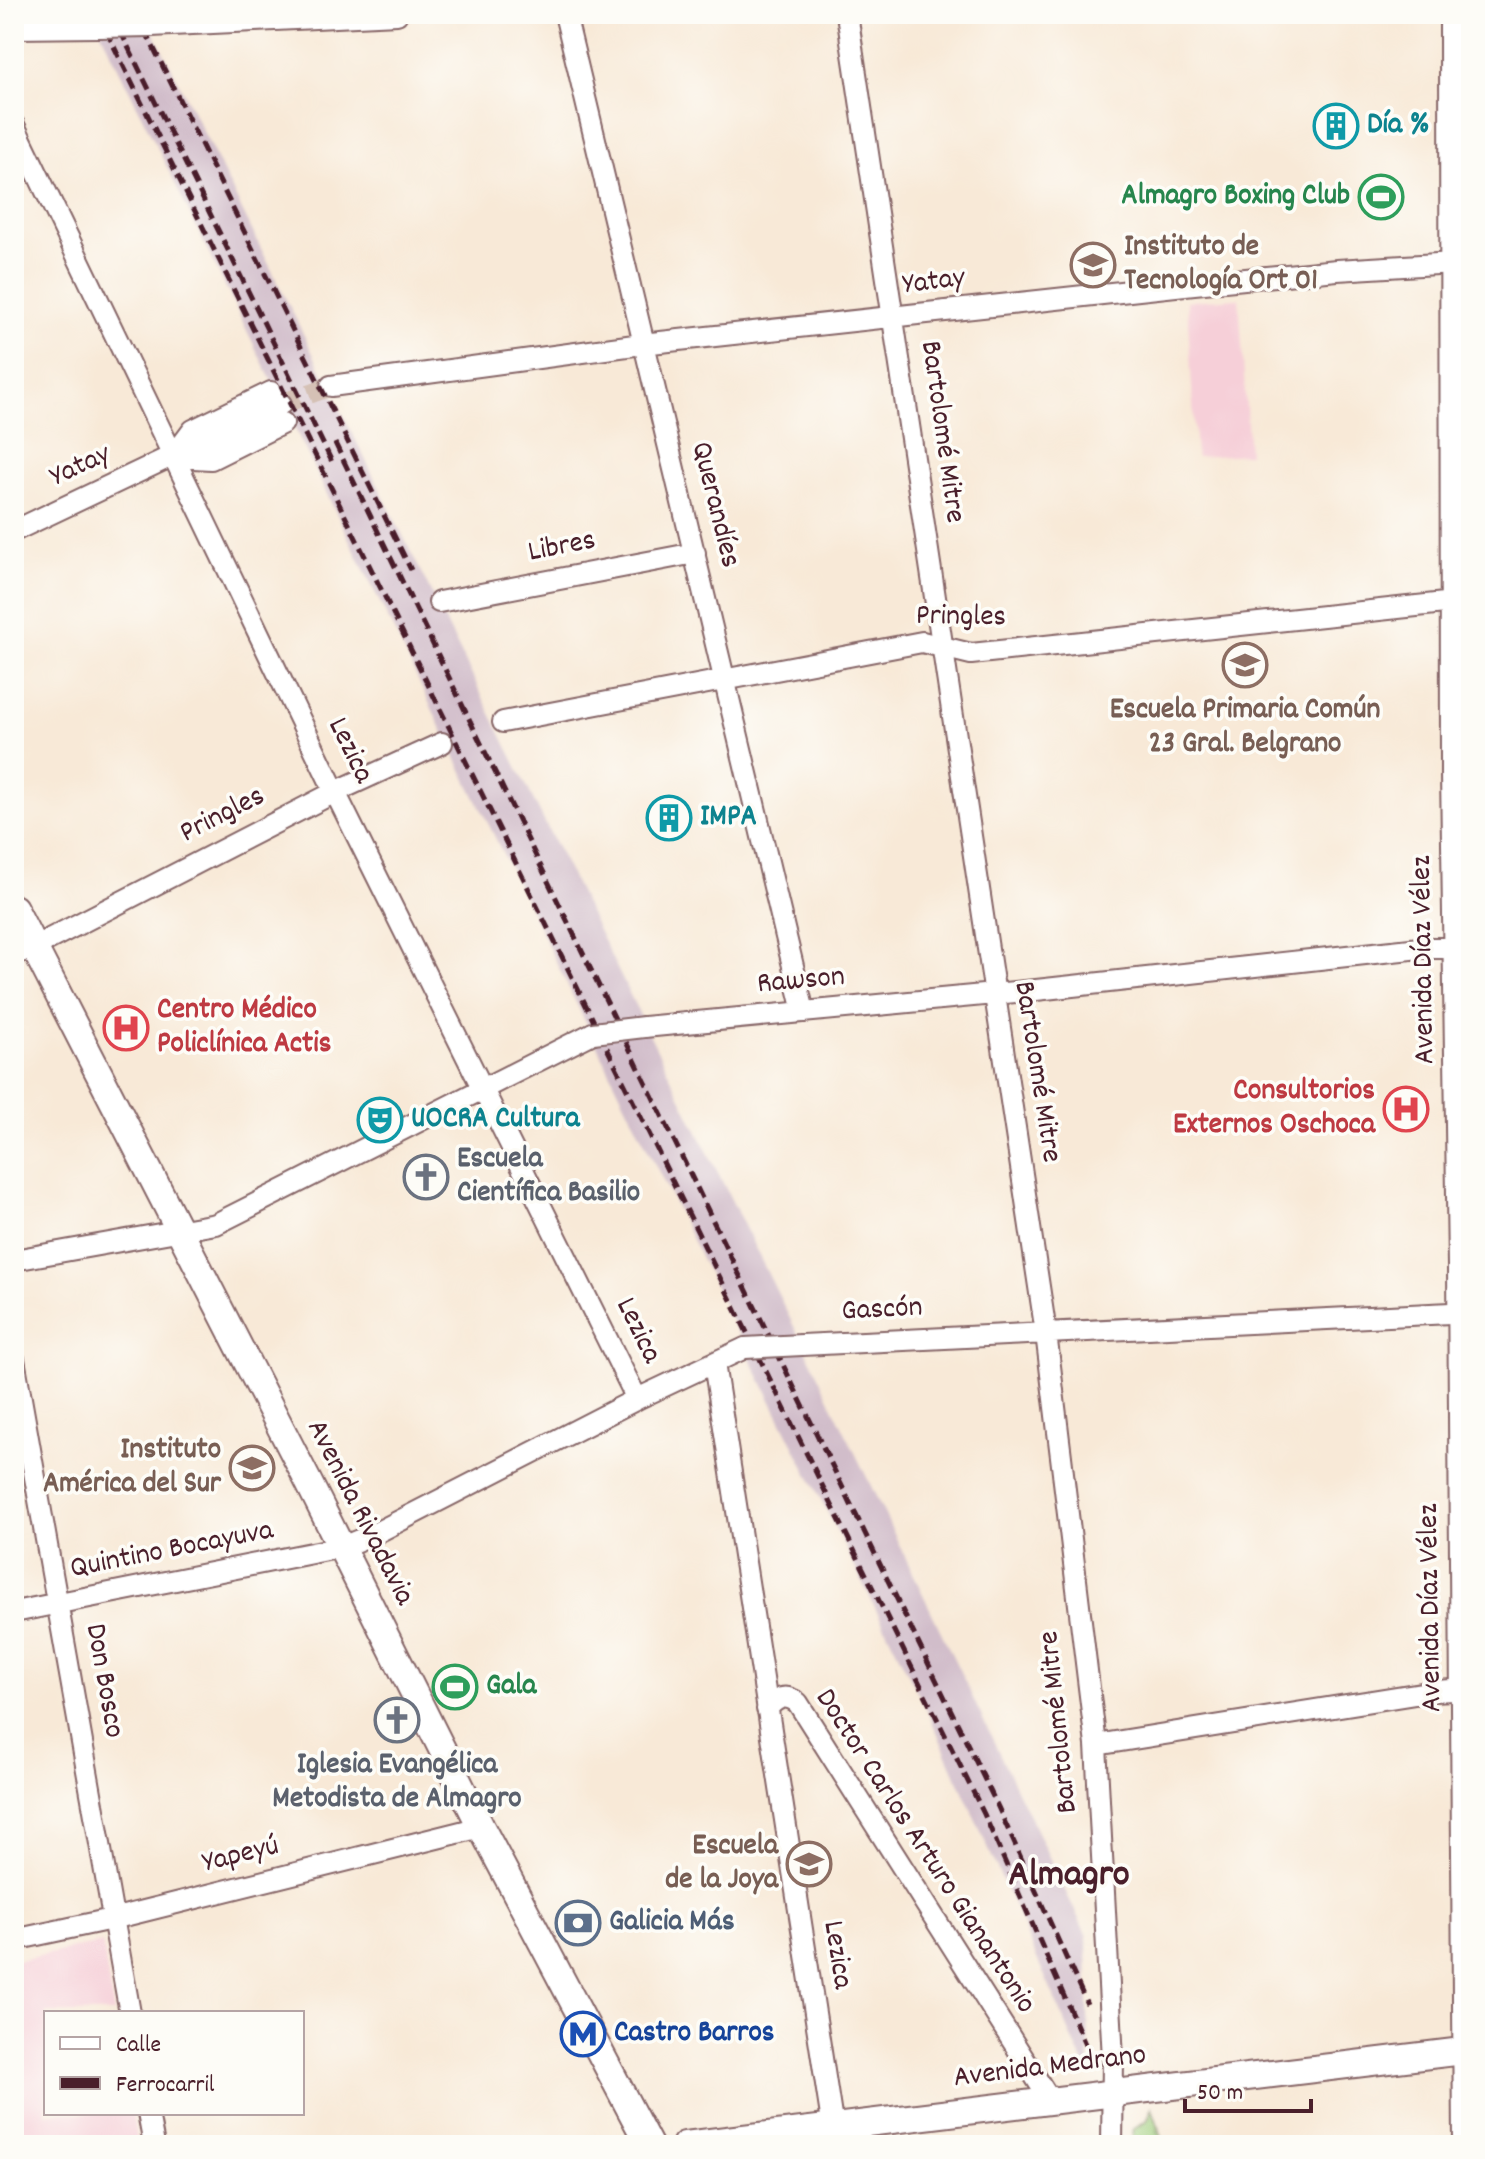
<svg xmlns="http://www.w3.org/2000/svg" width="1485" height="2159" font-family="Dekko,sans-serif">
<style>
.built{fill:#f6cfd8}
.railway{fill:#d1bdca}
.park{fill:url(#park-tufts);stroke:#747654;stroke-width:2}
.lines{fill:none;stroke-linecap:round;stroke-linejoin:round}
.minor-tunnel{stroke:#d5c1b5;stroke-width:20;stroke-dasharray:20 10;stroke-linecap:butt}
.minor-casing{stroke:#876667;stroke-width:24}
.major-casing{stroke:#876667;stroke-width:30}
.minor{stroke:#fff;stroke-width:20}
.major{stroke:#fff;stroke-width:26}
.rail{stroke:#4a1f2b;stroke-width:5;stroke-dasharray:12 6;stroke-linecap:butt}
.minor-bridge-casing{stroke:#876667;stroke-width:24;stroke-linecap:butt}
.minor-bridge{stroke:#fff;stroke-width:20}
.labels{text-anchor:middle;dominant-baseline:central;stroke-width:7;stroke-linejoin:round;paint-order:stroke}
.culture-label{font-size:30px;font-weight:bold;fill:#0d838f;stroke:#fdfcf7;text-anchor:start}
.leisure-label{font-size:30px;font-weight:bold;fill:#27864d;stroke:#fdfcf7;text-anchor:end}
.education-label{font-size:30px;font-weight:bold;fill:#785e54;stroke:#fdfcf7;text-anchor:end}
.street-label{font-size:30px;fill:#4a1f2b;stroke:#fdfcf7}
.health-label{font-size:30px;font-weight:bold;fill:#be3a42;stroke:#fdfcf7;text-anchor:start}
.worship-label{font-size:30px;font-weight:bold;fill:#5b616d;stroke:#fdfcf7;text-anchor:start}
.service-label{font-size:30px;font-weight:bold;fill:#4e5e75;stroke:#fdfcf7;text-anchor:start}
.transit-label{font-size:30px;font-weight:bold;fill:#164399;stroke:#fdfcf7;text-anchor:start}
.district-label{font-size:38px;font-weight:bold;fill:#4a1f2b;stroke:#fdfcf7}
</style>
<defs>
<pattern id="park-tufts" width="24" height="20" patternUnits="userSpaceOnUse" patternTransform="scale(2)"><rect width="24" height="20" fill="#9ecd7c"/><path d="M3 7l-1-3M5 7V3M7 7l1-3M15 17l-1-3M17 17v-4M19 17l1-3" fill="none" stroke="#83a666"/></pattern>
</defs>
<rect width="100%" height="100%" fill="#fdfcf7"/>
<filter id="ink" filterUnits="userSpaceOnUse"><feTurbulence type="fractalNoise" baseFrequency=".0125" numOctaves="2"/><feDisplacementMap in="SourceGraphic" scale="16" xChannelSelector="R" yChannelSelector="G"/><feConvolveMatrix kernelMatrix="1 2 1 2 8 2 1 2 1" color-interpolation-filters="sRGB"/></filter>
<filter id="wash" filterUnits="userSpaceOnUse"><feTurbulence type="fractalNoise" baseFrequency=".006" numOctaves="4" result="noise"/><feDisplacementMap in="SourceGraphic" scale="32" xChannelSelector="R" yChannelSelector="G"/><feGaussianBlur stdDeviation="1.8" result="paint"/><feColorMatrix in="noise" values="0 0 0 0 0 0 0 0 0 0 0 0 0 0 0 0 0 1.4 0 .05"/><feComposite in="paint" operator="in"/></filter>
<g filter="url(#wash)">
<rect width="100%" height="100%" fill="#f8e9d7"/>
<path class="built" d="M 1239,298 L 1249,454 L 1196,457 L 1187,301 Z
M 102,1943 L 114,2013 L 46,2013 L 46,2113 L 132,2113 L 137,2145 L 14,2145 L 14,1961 Z"/>
<path class="railway" d="M 92,14 L 145,14 L 811,1361 L 1087,1936 L 1089,2076 L 931,1719 L 745,1348 Z"/>
<path class="park" d="M 1152,2108 L 1165,2145 L 1131,2145 L 1134,2128 L 1148,2119 Z"/>
</g>
<g filter="url(#ink)">
<g class="lines">
<path class="minor-tunnel" d="M 281,404 L 331,386"/>
<g class="minor-casing">
<path id="minor" d="M 565,14 C 643,347 726,679 804,1012
M 847,14 L 1046,1333 L 1096,1745 L 1113,2059 L 1112,2145
M 151,26 L 397,14
M 14,28 L 98,27
M 14,125 L 335,792 L 637,1399
M 331,386 L 642,344 L 1194,284 L 1337,270 L 1471,262
M 175,454 L 193,430 L 271,392
M 176,457 L 211,459 L 283,423
M 14,531 L 281,404
M 439,602 L 695,553
M 503,722 L 922,642 L 971,654 L 1454,602 L 1471,603
M 14,955 L 34,947 L 335,792 L 442,743
M 644,1027 L 1036,990 L 1420,948 L 1471,948
M 14,1260 L 216,1224 L 593,1033
M 802,1345 L 1471,1312
M 14,1359 L 130,2013
M 714,1363 L 833,2129
M 14,1612 L 342,1547 L 376,1533 L 637,1399 L 745,1348
M 767,1709 C 776,1698 785,1693 798,1703 L 1050,2100
M 1096,1745 L 1434,1691 L 1471,1689
M 14,1940 L 112,1919 L 481,1827
M 148,2113 L 154,2145"/>
</g>
<g class="major-casing">
<path id="major" d="M 1453,14 L 1454,773 L 1461,1266 L 1467,2145
M 14,908 L 309,1483 L 481,1827 L 649,2145
M 685,2145 L 1471,2050"/>
</g>
<use href="#minor" class="minor"/>
<use href="#major" class="major"/>
<path class="rail" d="M 98,14 L 984,1814 L 1085,2044
M 112,14 L 334,466
M 137,14 L 411,570
M 335,443 L 998,1807 L 1087,2004"/>
<g class="minor-bridge-casing">
<path id="minor-bridge" d="M 98,27 L 151,26
M 593,1033 L 644,1027
M 745,1348 L 802,1345"/>
</g>
<use href="#minor-bridge" class="minor-bridge"/>
</g>
</g>
<defs>
<g id="building-ring" transform="scale(2.3)"><circle r="9.5" fill="#fdfcf7" stroke="#0f9aa8" stroke-width="1.5"/><path d="M-4-6H4V6H1V3H-1V6H-4ZM-2.5-4.3h1.7v1.8h-1.7ZM.8-4.3h1.7v1.8H.8ZM-2.5-1h1.7V.8h-1.7ZM.8-1h1.7V.8H.8Z" fill="#0f9aa8"/></g>
<g id="stadium-ring" transform="scale(2.3)"><circle r="9.5" fill="#fdfcf7" stroke="#2e9e5b" stroke-width="1.5"/><path d="M0-5a6.5 5 0 1 0 0 10a6.5 5 0 1 0 0-10ZM-3.5-1.8h7v3.6h-7Z" fill="#2e9e5b"/></g>
<g id="university-ring" transform="scale(2.3)"><circle r="9.5" fill="#fdfcf7" stroke="#8d6e63" stroke-width="1.5"/><path d="M0-5L7-2L0 1L-7-2ZM-4 1L0 2.5L4 1V4Q0 6-4 4Z" fill="#8d6e63"/></g>
<g id="school-ring" transform="scale(2.3)"><circle r="9.5" fill="#fdfcf7" stroke="#8d6e63" stroke-width="1.5"/><path d="M0-5L7-2L0 1L-7-2ZM-4 1L0 2.5L4 1V4Q0 6-4 4Z" fill="#8d6e63"/></g>
<g id="hospital-ring" transform="scale(2.3)"><circle r="9.5" fill="#fdfcf7" stroke="#e0444e" stroke-width="1.5"/><path d="M-5-5h3v3.5h4V-5h3V5h-3V1.5h-4V5h-3Z" fill="#e0444e"/></g>
<g id="theatre-ring" transform="scale(2.3)"><circle r="9.5" fill="#fdfcf7" stroke="#0f9aa8" stroke-width="1.5"/><path d="M-5-5.5Q0-4 5-5.5V0Q5 5 0 6Q-5 5-5 0ZM-3.3-2.5H-1v1.5H-3.3ZM1-2.5H3.3v1.5H1ZM-2.8 1Q0 5.5 2.8 1Z" fill="#0f9aa8"/></g>
<g id="church-ring" transform="scale(2.3)"><circle r="9.5" fill="#fdfcf7" stroke="#6b7280" stroke-width="1.5"/><path d="M-1.2-6h2.4v3.5h3.3v2.4h-3.3V6h-2.4V-.1h-3.3v-2.4h3.3Z" fill="#6b7280"/></g>
<g id="bank-ring" transform="scale(2.3)"><circle r="9.5" fill="#fdfcf7" stroke="#5c6f8a" stroke-width="1.5"/><path d="M-6-4H6V4H-6ZM0-2.3a2.3 2.3 0 1 0 0 4.6a2.3 2.3 0 1 0 0-4.6Z" fill="#5c6f8a"/></g>
<g id="metro-ring" transform="scale(2.3)"><circle r="9.5" fill="#fdfcf7" stroke="#1a4fb4" stroke-width="1.5"/><path d="M-5.5 5V-5H-3L0 0L3-5H5.5V5H3V-.5L0 4L-3-.5V5Z" fill="#1a4fb4"/></g>
</defs>
<g fill-rule="evenodd">
<use href="#building-ring" x="1336" y="126"/>
<use href="#stadium-ring" x="1381" y="197"/>
<use href="#university-ring" x="1093" y="265"/>
<use href="#school-ring" x="1245" y="665"/>
<use href="#building-ring" x="669" y="818"/>
<use href="#hospital-ring" x="126" y="1028"/>
<use href="#hospital-ring" x="1406" y="1109"/>
<use href="#theatre-ring" x="380" y="1120"/>
<use href="#church-ring" x="426" y="1177"/>
<use href="#school-ring" x="252" y="1468"/>
<use href="#stadium-ring" x="455" y="1687"/>
<use href="#church-ring" x="397" y="1720"/>
<use href="#school-ring" x="809" y="1864"/>
<use href="#bank-ring" x="578" y="1923"/>
<use href="#metro-ring" x="583" y="2034"/>
</g>
<g class="labels">
<g class="culture-label">
<text x="1367" y="126">Día %</text>
<text x="700" y="818">IMPA</text>
<text x="411" y="1120">UOCRA Cultura</text>
</g>
<g class="leisure-label">
<text x="1350" y="197">Almagro Boxing Club</text>
<text x="486" y="1687" text-anchor="start">Gala</text>
</g>
<g class="education-label">
<text x="1124" y="248" text-anchor="start">Instituto de<tspan x="1124" dy="34">Tecnología Ort 01</tspan></text>
<text x="1245" y="711" text-anchor="middle">Escuela Primaria Común<tspan x="1245" dy="34">23 Gral. Belgrano</tspan></text>
<text x="221" y="1451">Instituto<tspan x="221" dy="34">América del Sur</tspan></text>
<text x="778" y="1847">Escuela<tspan x="778" dy="34">de la Joya</tspan></text>
</g>
<g class="street-label">
<text transform="translate(934 283) rotate(-7)">Yatay</text>
<text transform="translate(941 432) rotate(82)">Bartolomé Mitre</text>
<text transform="translate(81 467) rotate(-25)">Yatay</text>
<text transform="translate(714 505) rotate(76)">Querandíes</text>
<text transform="translate(562 548) rotate(-11)">Libres</text>
<text transform="translate(961 618) rotate(1)">Pringles</text>
<text transform="translate(349 751) rotate(64)">Lezica</text>
<text transform="translate(223 816) rotate(-27)">Pringles</text>
<text transform="translate(1425 960) rotate(-91)">Avenida Díaz Vélez</text>
<text transform="translate(801 982) rotate(-5)">Rawson</text>
<text transform="translate(1036 1072) rotate(81)">Bartolomé Mitre</text>
<text transform="translate(882 1311) rotate(-3)">Gascón</text>
<text transform="translate(637 1331) rotate(64)">Lezica</text>
<text transform="translate(359 1513) rotate(63)">Avenida Rivadavia</text>
<text transform="translate(172 1551) rotate(-11)">Quintino Bocayuva</text>
<text transform="translate(1432 1608) rotate(-91)">Avenida Díaz Vélez</text>
<text transform="translate(103 1681) rotate(80)">Don Bosco</text>
<text transform="translate(1060 1722) rotate(-96)">Bartolomé Mitre</text>
<text transform="translate(924 1852) rotate(57)">Doctor Carlos Arturo Gianantonio</text>
<text transform="translate(241 1856) rotate(-14)">Yapeyú</text>
<text transform="translate(836 1955) rotate(81)">Lezica</text>
<text transform="translate(1050 2068) rotate(-7)">Avenida Medrano</text>
</g>
<g class="health-label">
<text x="157" y="1011">Centro Médico<tspan x="157" dy="34">Policlínica Actis</tspan></text>
<text x="1375" y="1092" text-anchor="end">Consultorios<tspan x="1375" dy="34">Externos Oschoca</tspan></text>
</g>
<g class="worship-label">
<text x="457" y="1160">Escuela<tspan x="457" dy="34">Científica Basilio</tspan></text>
<text x="397" y="1766" text-anchor="middle">Iglesia Evangélica<tspan x="397" dy="34">Metodista de Almagro</tspan></text>
</g>
<g class="service-label">
<text x="609" y="1923">Galicia Más</text>
</g>
<g class="transit-label">
<text x="614" y="2034">Castro Barros</text>
</g>
<g class="district-label">
<text x="1069" y="1876">Almagro</text>
</g>
</g>
<rect width="1485" height="2159" fill="none" stroke="#fdfcf7" stroke-width="48"/>
<rect x="44" y="2011" width="260" height="104" fill="#fdfcf7" stroke="#b5a4a5" stroke-width="2"/>
<rect x="60" y="2037" width="40" height="12" fill="#ffffff" stroke="#b5a4a5" stroke-width="2"/>
<text x="116" y="2051" font-size="24" fill="#4a1f2b">Calle</text>
<rect x="60" y="2077" width="40" height="12" fill="#4a1f2b" stroke="#b5a4a5" stroke-width="2"/>
<text x="116" y="2091" font-size="24" fill="#4a1f2b">Ferrocarril</text>
<path d="M1185 2099v12h126v-12" fill="none" stroke="#4a1f2b" stroke-width="4"/>
<text x="1197" y="2099" font-size="24" fill="#4a1f2b" stroke="#fdfcf7" stroke-width="6" paint-order="stroke">50 m</text>
</svg>
